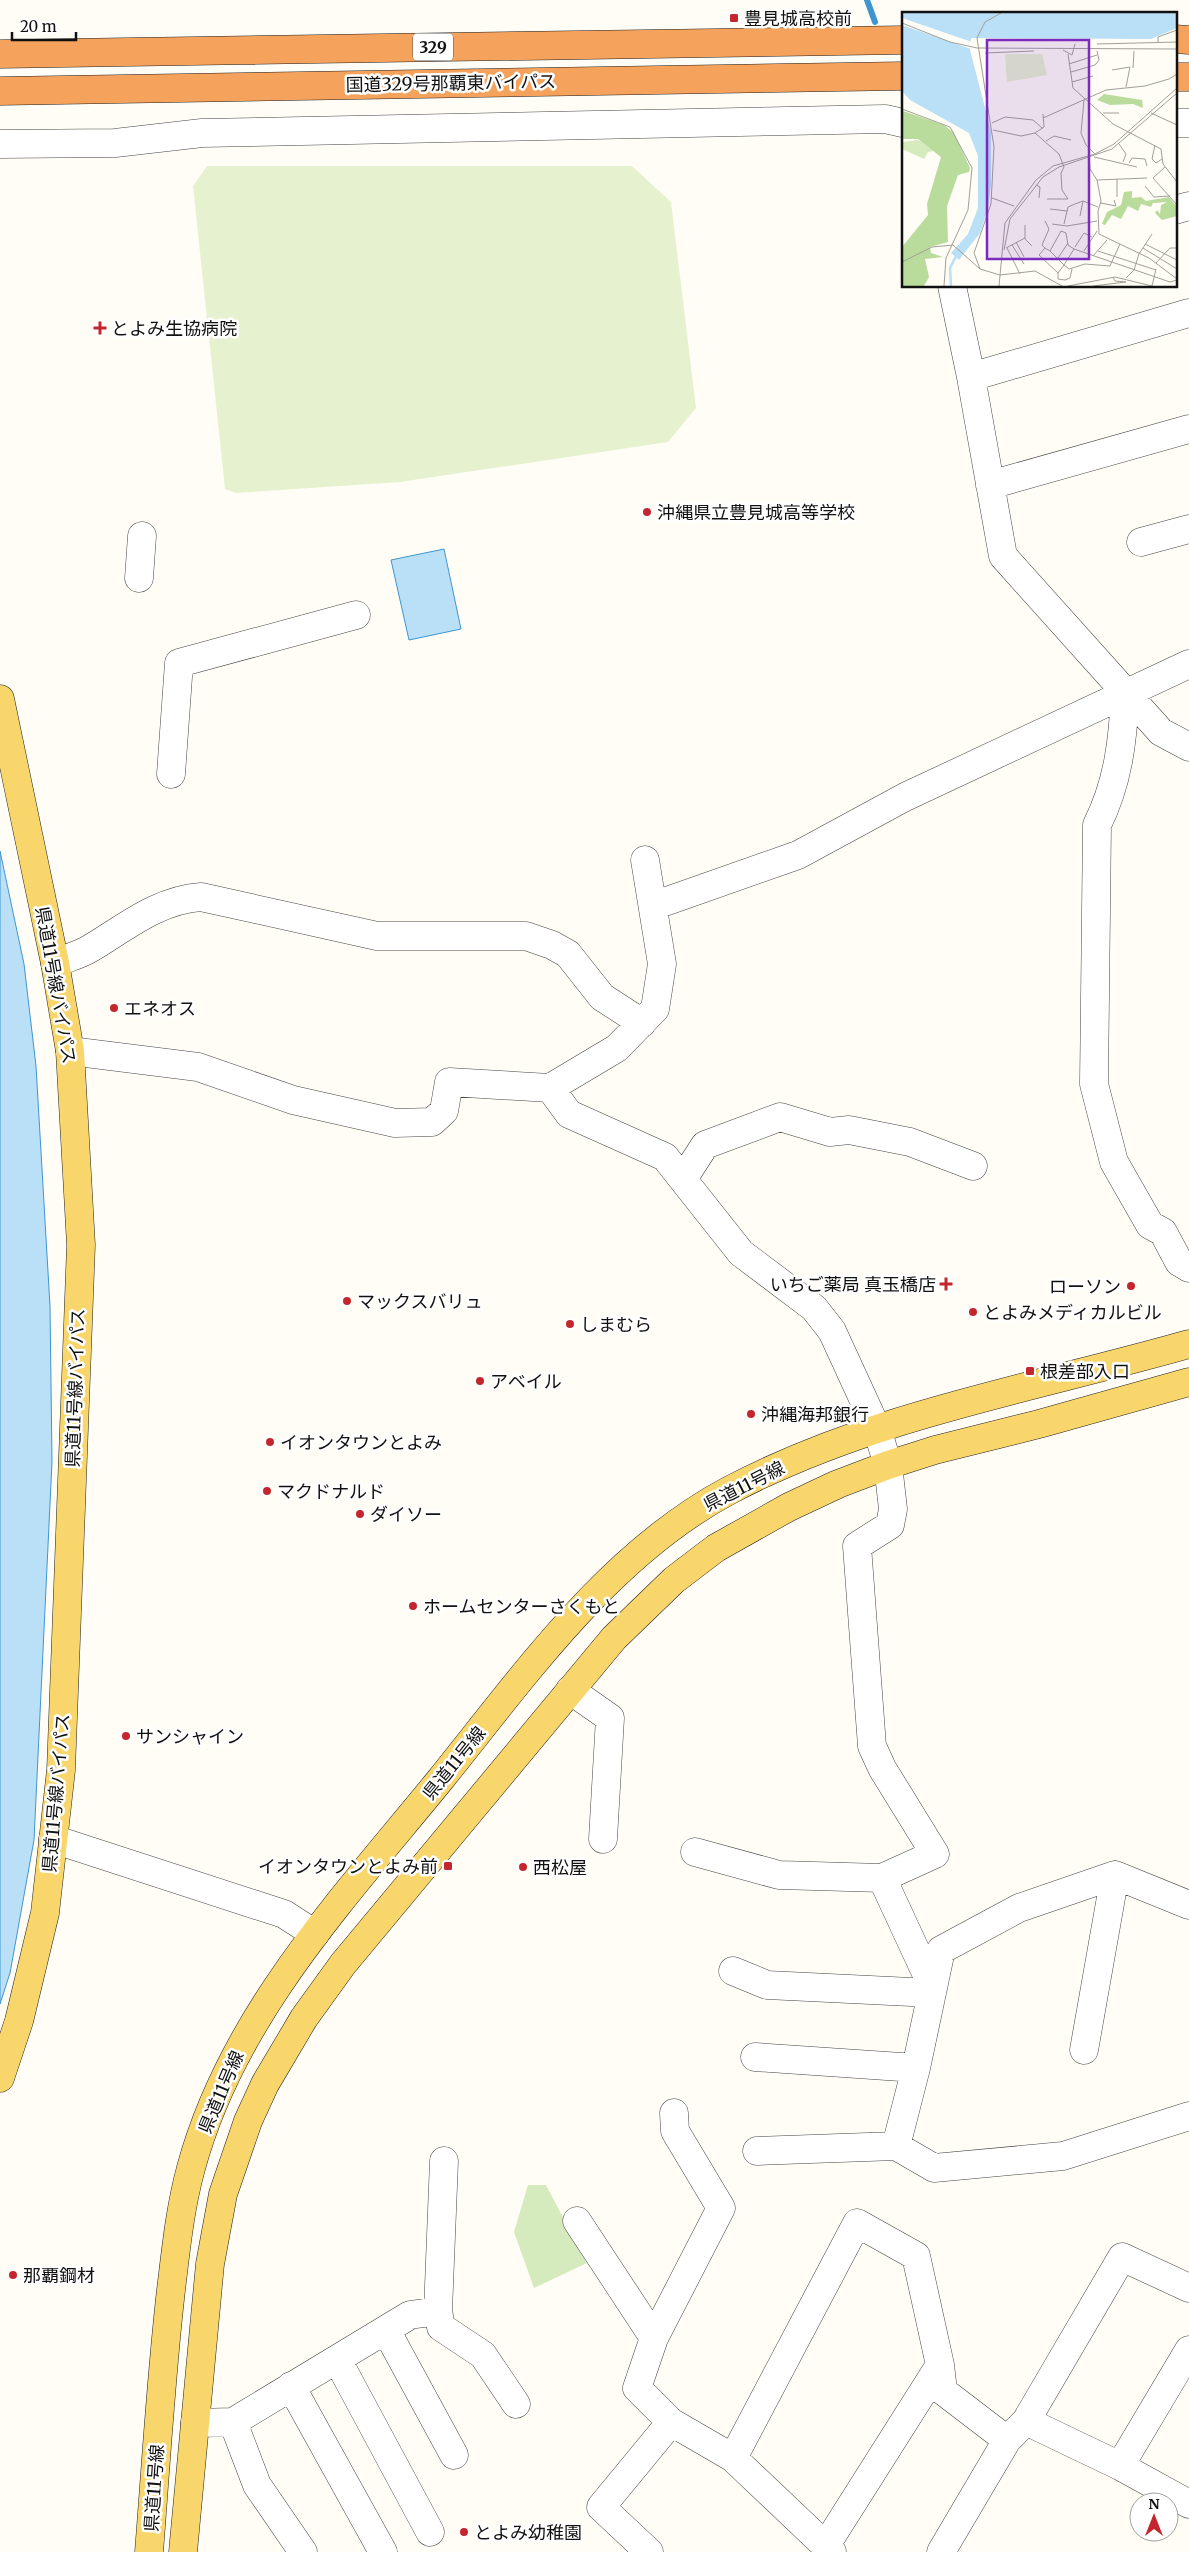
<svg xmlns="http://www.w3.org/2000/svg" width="1189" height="2552" font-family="Merriweather,'Noto Sans JP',serif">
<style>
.green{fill:#d5ebbd}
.pitch{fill:#e6f2cf}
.water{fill:#b9e0f7;stroke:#3f96cf}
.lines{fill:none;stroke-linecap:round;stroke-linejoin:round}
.stream{stroke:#3f96cf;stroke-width:6}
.minor-casing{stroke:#444;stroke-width:29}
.major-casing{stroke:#222;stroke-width:29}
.highway-casing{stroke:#222;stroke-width:29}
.minor{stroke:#fff;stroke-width:28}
.major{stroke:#f9d66b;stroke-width:28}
.highway{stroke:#f5a25d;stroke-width:28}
.poi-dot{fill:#c4262e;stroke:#fff;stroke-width:2}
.labels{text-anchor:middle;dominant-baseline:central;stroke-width:5;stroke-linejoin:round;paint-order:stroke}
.shield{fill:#fff;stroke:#585858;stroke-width:1}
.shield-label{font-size:16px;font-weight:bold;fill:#111}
.poi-label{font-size:18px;fill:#111;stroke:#fff;text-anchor:start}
.street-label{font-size:18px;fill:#111;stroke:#fff}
.inset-river{fill:none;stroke:#b9e0f7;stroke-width:2.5}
.inset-road{fill:none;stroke:#a09f9a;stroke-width:1}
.view{fill:#7b2cbf;fill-opacity:0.15;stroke:#7b2cbf;stroke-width:2.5}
.inset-edge{fill:none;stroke:#111;stroke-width:2.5}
</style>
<rect width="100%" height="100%" fill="#fffdf5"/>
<path class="green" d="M 528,2185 L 546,2185 L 587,2263 L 534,2288 L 514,2232 Z"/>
<path class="pitch" d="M 207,166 L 632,166 L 671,202 L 696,408 L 668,442 L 400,482 L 236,493 L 225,489 L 193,186 Z"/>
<path class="water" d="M 444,549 L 461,629 L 409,640 L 391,560 Z
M 0,851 L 24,964 L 36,1066 L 50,1306 L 52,1462 L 34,1840 L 10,1973 L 0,2004 Z"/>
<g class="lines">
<path class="stream" d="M 867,0 L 875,22"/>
<g class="minor-casing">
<path id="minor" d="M 1175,123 L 1189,123
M 0,144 L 115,143 L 202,133 L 885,119 L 903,123
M 1175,210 L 1189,206
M 952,286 L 971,377 L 1003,556 L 1161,732 L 1189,747
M 971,377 L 1189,313
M 990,485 L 1189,429
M 1141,542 L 1189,529
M 139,578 L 142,536
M 1125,694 C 1123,741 1118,783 1097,825 L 1094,1084 L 1114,1162 L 1150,1225 L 1163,1232 L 1179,1262 L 1189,1268
M 171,774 L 179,663 L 356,615
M 645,860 L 662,964 L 655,1009 L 617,1048 L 550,1088 L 569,1114 L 665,1157 L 741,1253 L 814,1308 L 832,1331 L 877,1429 L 888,1465 L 893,1509 L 890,1525 L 857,1546 L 872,1746 L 882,1768 L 935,1854 L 882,1878 L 779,1875 L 695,1852
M 653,906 L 798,855 L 905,797 L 1189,664
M 55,963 C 67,958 80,955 91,948 C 126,927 158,900 201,897 L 377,936 L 526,936 L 552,945 L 568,954 L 602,997 L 642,1023
M 70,1051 L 198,1067 L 293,1100 L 395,1123 L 432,1122 L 444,1111 L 449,1082 L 550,1088
M 683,1179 L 705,1145 L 780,1117 L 830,1132 L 849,1130 L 910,1142 L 973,1166
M 570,1690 L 610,1718 L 603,1839
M 53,1839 L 284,1914 L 315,1934
M 882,1878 L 933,1988
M 733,1971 L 767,1985 L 932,1993
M 1084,2050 L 1115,1875
M 755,2057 L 916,2068
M 896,2146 L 916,2068 L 941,1950 L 1019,1908 L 1115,1875 L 1189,1905
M 757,2151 L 896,2146 L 934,2168 L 1063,2156 L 1189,2116
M 444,2161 L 438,2311 L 441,2327 L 483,2355 L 516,2404
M 577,2221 L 654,2338
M 386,2330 L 454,2455
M 337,2359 L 430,2532
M 291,2386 L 383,2552
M 1026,2421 L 1122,2257 L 1189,2288
M 233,2422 L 257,2485 L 303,2552
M 671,2422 L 637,2388 L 654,2338 L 721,2208 L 675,2131 L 674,2113
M 195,2423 L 233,2422 L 410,2315 L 438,2311
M 733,2458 L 857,2223 L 916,2256 L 940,2365 L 943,2391 L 1007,2440
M 1120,2466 L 1189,2350
M 826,2545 L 940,2365
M 649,2552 L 601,2507 L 671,2422 L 733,2458 L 832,2552
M 941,2552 L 1007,2440 L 1026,2421 L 1120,2466 L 1189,2504"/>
</g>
<g class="major-casing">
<path id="major" d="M 0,699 L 55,963 L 70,1051 L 81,1245 L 61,1770 L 45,1913 L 19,2021 L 0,2078
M 149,2552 C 156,2464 161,2377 171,2290 C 176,2249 180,2208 191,2168 C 232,2016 343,1899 440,1780 C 524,1676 609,1554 730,1490 C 872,1415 1035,1388 1189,1344
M 183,2552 L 210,2264 L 223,2194 L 248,2121 L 265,2084 L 304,2018 L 343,1964 L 614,1638 L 674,1580 L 716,1548 L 789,1507 L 838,1484 L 888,1465 L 935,1450 L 1039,1424 L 1189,1382"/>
</g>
<g class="highway-casing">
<path id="highway" d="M 1175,39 L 1189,40
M 0,54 L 903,40
M 1175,77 L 1189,77
M 0,91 L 903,76"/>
</g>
<use href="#minor" class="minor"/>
<use href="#major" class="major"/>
<use href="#highway" class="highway"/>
</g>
<g class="poi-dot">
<rect x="729" y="13" width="10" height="10" rx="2.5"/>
<path d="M97.5 320.5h5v5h5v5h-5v5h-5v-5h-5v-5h5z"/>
<circle cx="647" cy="512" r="5"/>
<circle cx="114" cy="1008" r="5"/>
<path d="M943.5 1276.5h5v5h5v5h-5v5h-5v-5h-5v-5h5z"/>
<circle cx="1131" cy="1286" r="5"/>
<circle cx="347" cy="1301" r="5"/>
<circle cx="973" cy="1312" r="5"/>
<circle cx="570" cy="1324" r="5"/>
<rect x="1025" y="1366" width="10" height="10" rx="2.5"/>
<circle cx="480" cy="1381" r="5"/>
<circle cx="751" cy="1414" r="5"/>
<circle cx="270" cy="1442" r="5"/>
<circle cx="267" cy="1491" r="5"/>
<circle cx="360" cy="1514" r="5"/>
<circle cx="413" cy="1606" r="5"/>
<circle cx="126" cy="1736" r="5"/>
<rect x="443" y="1861" width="10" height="10" rx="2.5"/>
<circle cx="523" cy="1867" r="5"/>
<circle cx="13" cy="2275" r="5"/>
<circle cx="464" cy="2532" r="5"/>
</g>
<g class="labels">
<rect class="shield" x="413" y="33.5" width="40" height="27" rx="4"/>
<g class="shield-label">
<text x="433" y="47">329</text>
</g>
<g class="poi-label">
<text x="744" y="18">豊見城高校前</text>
<text x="111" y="328">とよみ生協病院</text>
<text x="657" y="512">沖縄県立豊見城高等学校</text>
<text x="124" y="1008">エネオス</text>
<text x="936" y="1284" text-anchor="end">いちご薬局 真玉橋店</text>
<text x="1121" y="1286" text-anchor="end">ローソン</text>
<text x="357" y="1301">マックスバリュ</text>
<text x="983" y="1312">とよみメディカルビル</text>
<text x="580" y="1324">しまむら</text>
<text x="1040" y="1371">根差部入口</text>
<text x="490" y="1381">アベイル</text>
<text x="761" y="1414">沖縄海邦銀行</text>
<text x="280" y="1442">イオンタウンとよみ</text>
<text x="277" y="1491">マクドナルド</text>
<text x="370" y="1514">ダイソー</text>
<text x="423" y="1606">ホームセンターさくもと</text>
<text x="136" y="1736">サンシャイン</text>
<text x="438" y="1866" text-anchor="end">イオンタウンとよみ前</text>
<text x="533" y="1867">西松屋</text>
<text x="23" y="2275">那覇鋼材</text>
<text x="474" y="2532">とよみ幼稚園</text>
</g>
<g class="street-label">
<text transform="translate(451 83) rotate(-1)">国道329号那覇東バイパス</text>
<text transform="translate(56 985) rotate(80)">県道11号線バイパス</text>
<text transform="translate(75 1388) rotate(-88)">県道11号線バイパス</text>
<text transform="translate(744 1486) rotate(-27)">県道11号線</text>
<text transform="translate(454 1763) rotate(-51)">県道11号線</text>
<text transform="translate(56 1793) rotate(-85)">県道11号線バイパス</text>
<text transform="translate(221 2092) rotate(-67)">県道11号線</text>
<text transform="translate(154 2488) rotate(-86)">県道11号線</text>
</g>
</g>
<g transform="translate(902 12)">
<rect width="275" height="275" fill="#fffdf5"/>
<path d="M 16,128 L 22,131 L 32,139 L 26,140 L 22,147 L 0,137 L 0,130 Z" fill="#d5ebbd"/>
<path d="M 202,82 L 240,88 L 241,96 L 231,92 L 208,93 L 195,88 ZM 1,99 L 42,113 L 52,121 L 68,156 L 67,160 L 56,163 L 45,194 L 46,230 L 28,235 L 29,241 L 41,245 L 23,247 L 27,265 L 22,274 L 0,274 L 0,235 L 26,203 L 25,192 L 39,145 L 16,127 L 0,127 ZM 230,179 L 230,186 L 239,185 L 244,189 L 267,185 L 275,195 L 275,204 L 260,208 L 253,201 L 255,198 L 258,202 L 259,193 L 265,190 L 251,191 L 249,195 L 239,192 L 236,199 L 226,194 L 219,207 L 210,203 L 203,213 L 200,212 L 205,200 L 219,193 L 222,180 Z" fill="#b9dc9c"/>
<path d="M 103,42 L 140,42 L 145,63 L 105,70 Z" fill="#e6f2cf"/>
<path d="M 0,1 L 275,1 L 275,16 L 249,27 L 69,26 L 68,38 L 89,119 L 89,173 L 86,197 L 78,221 L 57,248 L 49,241 L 66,222 L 76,196 L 76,144 L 67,121 L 8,88 L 0,79 Z" fill="#b9e0f7"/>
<path d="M 0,6 L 70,30 L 69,37 L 0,13 Z" fill="#fffdf5"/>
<path class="inset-river" d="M 49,274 L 48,256 L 55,242"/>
<path class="inset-road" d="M 0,11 L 48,30 L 75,36 L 275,37M 256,30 L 256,25 L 275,18M 195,32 L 275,30M 161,38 L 170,43 L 173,32M 83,41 L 132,39M 166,42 L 171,76 L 211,112 L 259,137 L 261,152 L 275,170M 167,52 L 195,43M 231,56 L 232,39M 210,58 L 228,55 L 224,75M 169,60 L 193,53 L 197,48 L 195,39M 170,70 L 191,64M 182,88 L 179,121 L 184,133 L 193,142M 0,97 L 48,115 L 70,156 L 66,198 L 44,246 L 42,274M 201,101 L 217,101M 249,101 L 275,113M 141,102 L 142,115 L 133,121 L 157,142 L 162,155 L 159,161 L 160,178 L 166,187 L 145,187M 141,106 L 204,78 L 243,74 L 267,67 L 275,62M 90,111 L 103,105 L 131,108 L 140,116M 91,118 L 119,124 L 133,121M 144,129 L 152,124 L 169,128M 217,132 L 224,142 L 221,150M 253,133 L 250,147 L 254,151 L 260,147M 187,144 L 188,157 L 195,168 L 199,189 L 196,199 L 197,222 L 247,246 L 275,267M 192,145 L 235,155M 227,151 L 230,146 L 243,147 L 245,154M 263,155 L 251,166 L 275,193M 215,167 L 215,185M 195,168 L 245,166M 134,173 L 138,175 L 137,186M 243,174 L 252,185 L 268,184M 90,186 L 112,194M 199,191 L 214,194 L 212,188M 148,197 L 165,199M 178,204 L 181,189M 150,212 L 165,214 L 195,209M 162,212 L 166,195 L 173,192 L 181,189 L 196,195M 123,213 L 123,227 L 130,234M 114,230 L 122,245M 243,232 L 275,248M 51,233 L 78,257M 110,233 L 122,252M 173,235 L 182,221 L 190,225M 104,236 L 123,226M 105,236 L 118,262M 143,236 L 140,233 L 147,217 L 143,209M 241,236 L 275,257M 172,237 L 162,253 L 156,261 L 137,243 L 143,236 L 148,239 L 162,253 L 167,257 L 183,252 L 208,254 L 218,232M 102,238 L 108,207 L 141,165 L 157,155 L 210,137 L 275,81M 148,239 L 159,219 L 164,221 L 166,233 L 172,237 L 268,270 L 275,268M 182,239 L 195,219M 196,239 L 254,258M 191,244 L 205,228M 156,246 L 166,231M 0,250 L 30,235 L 51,233M 254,251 L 268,236 L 275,236M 156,261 L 156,267 L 163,268 L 168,266 L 170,257M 98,263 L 133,259 L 160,274M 98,263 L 78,257 L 72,241 L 89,192 L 92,135 L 75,26 L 83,10 L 99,1M 224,266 L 232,258 L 237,242 L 250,222M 97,274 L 103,211 L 134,168 L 151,154 L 193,142 L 212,132 L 275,76M 166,274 L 213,265 L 250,274M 191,274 L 224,270 L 213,269 L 211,265M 250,274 L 254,257"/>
<path class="view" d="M 85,28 L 187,28 L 187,247 L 85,247 Z"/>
<rect width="275" height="275" class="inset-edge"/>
</g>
<g transform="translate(1154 2517)"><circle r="24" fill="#ffffff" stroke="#a0a0a0"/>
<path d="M0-4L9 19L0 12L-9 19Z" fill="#c4262e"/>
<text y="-8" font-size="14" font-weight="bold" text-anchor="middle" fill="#111111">N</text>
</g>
<path d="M12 32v8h64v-8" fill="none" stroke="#111111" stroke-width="2.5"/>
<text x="20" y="32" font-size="15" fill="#111111" stroke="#ffffff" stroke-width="4" paint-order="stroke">20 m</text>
</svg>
